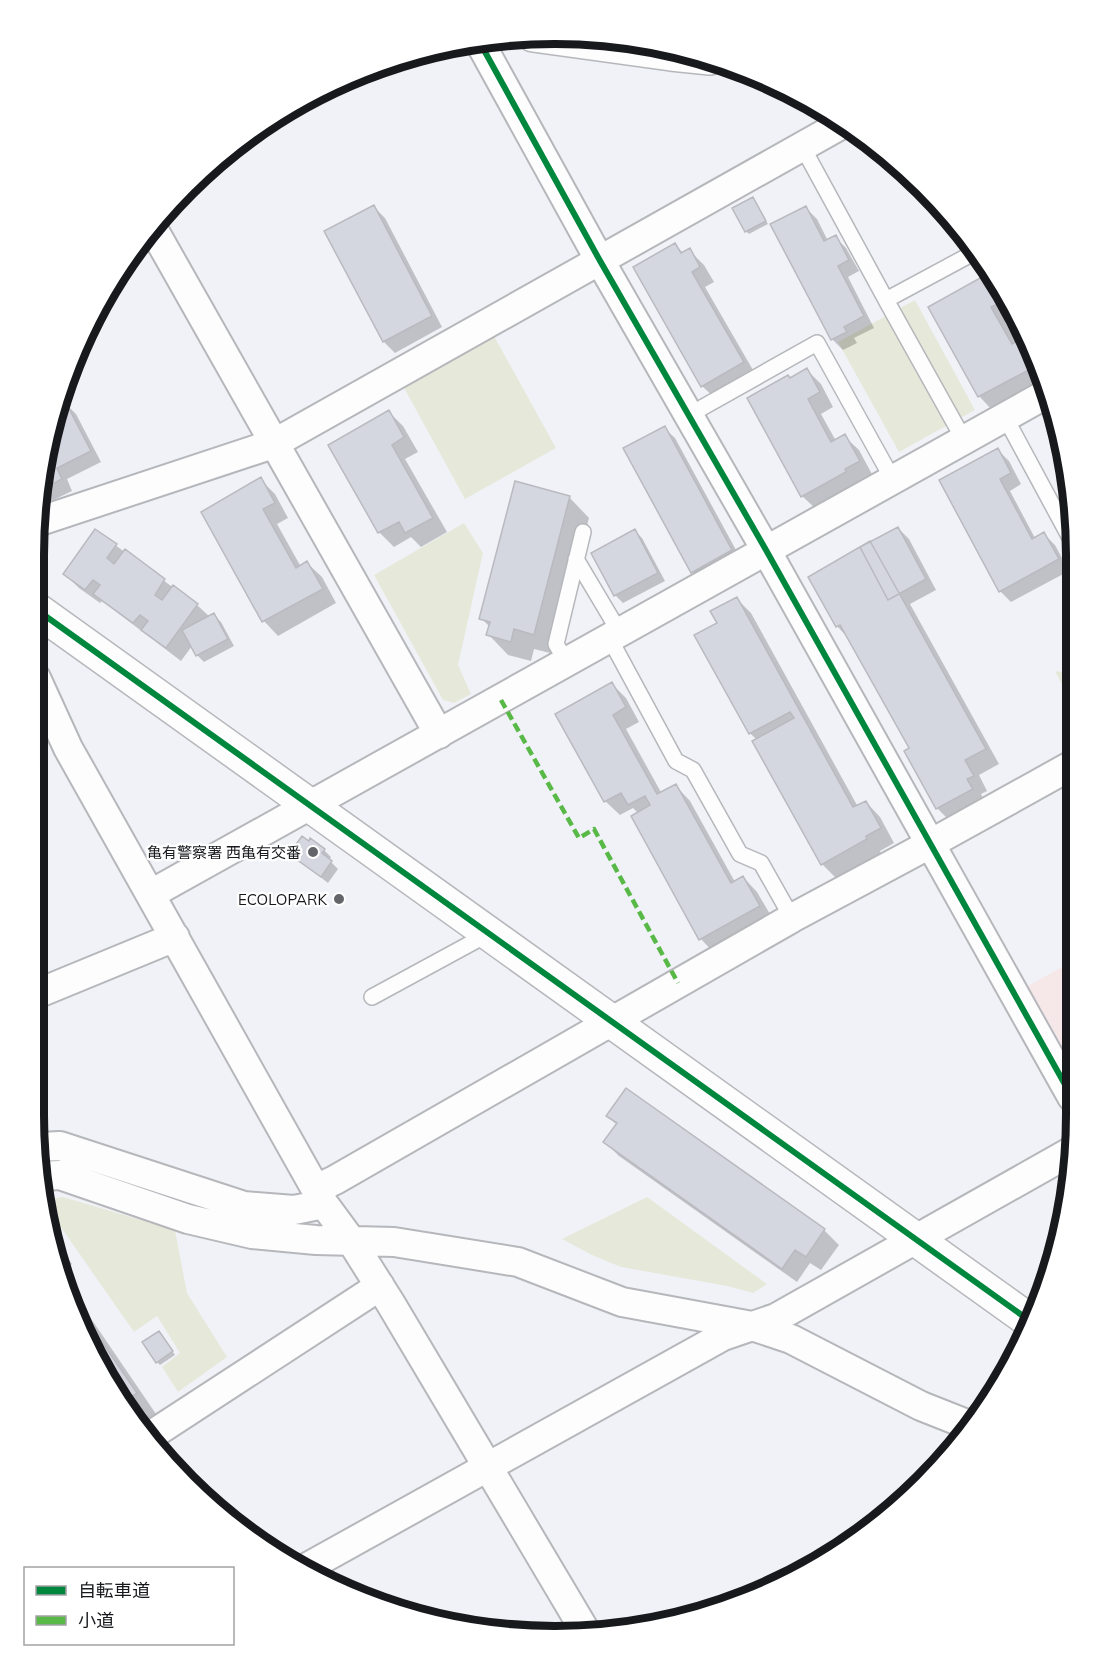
<svg xmlns="http://www.w3.org/2000/svg" width="1109" height="1669" font-family="Mulish,'Noto Sans JP',sans-serif">
<style>
.education{fill:#f6e8e9}
.green{fill:#e6e9da}
.shadow{fill:#0003}
.building{fill:#d4d6e0;stroke:#b9babf;stroke-width:1.5}
.lines{fill:none;stroke-linecap:round;stroke-linejoin:round}
.lane-casing{stroke:#b6b7bb;stroke-width:18}
.street-casing{stroke:#b6b7bb;stroke-width:32}
.secondary-casing{stroke:#b6b7bb;stroke-width:36}
.lane{stroke:#fdfdfe;stroke-width:15}
.street{stroke:#fdfdfe;stroke-width:28}
.secondary{stroke:#fdfdfe;stroke-width:33}
.quiet{stroke:#58b947;stroke-width:4.5;stroke-dasharray:9 4.5;stroke-linecap:butt}
.cycleway-casing{stroke:#fff;stroke-width:10}
.cycleway{stroke:#00873e;stroke-width:6}
.poi-dot{fill:#64656a;stroke:#fff;stroke-width:2}
.labels{text-anchor:middle;dominant-baseline:central;stroke-width:4.5;stroke-linejoin:round;paint-order:stroke}
.poi-label{font-size:15px;fill:#18191d;stroke:#fff;text-anchor:end}
.rim{fill:none;stroke:#18191d;stroke-width:8}
</style>
<rect width="100%" height="100%" fill="#f1f2f8"/>
<path class="education" d="M 1073,961 L 1072,1064 L 1028,986 Z"/>
<path class="green" d="M 915,300 L 975,410 L 899,452 L 838,342 Z
M 494,336 L 556,448 L 465,499 L 403,386 Z
M 464,523 L 483,553 L 458,665 L 471,694 L 454,703 L 443,700 L 374,575 Z
M 1055,671 L 1074,674 L 1074,707 Z
M 63,1197 L 175,1230 L 187,1293 L 227,1357 L 178,1392 L 162,1367 L 180,1353 L 157,1316 L 134,1332 L 51,1213 L 48,1203 L 53,1199 Z
M 647,1197 L 767,1284 L 753,1293 L 727,1286 L 621,1267 L 592,1255 L 562,1239 Z"/>
<path class="shadow" d="M 752,199 L 768,224 L 749,234 L 746,231 Z
M 374,207 L 385,218 L 442,327 L 395,353 L 384,342 L 326,232 Z
M 806,208 L 817,219 L 828,241 L 835,237 L 846,248 L 859,271 L 848,277 L 874,328 L 854,338 L 857,343 L 843,350 L 832,339 Z
M 675,245 L 683,253 L 689,250 L 704,265 L 714,282 L 705,287 L 757,377 L 717,400 L 702,386 Z
M 989,275 L 998,284 L 1017,315 L 1005,322 L 1016,343 L 1025,338 L 1029,342 L 1044,383 L 993,411 L 979,396 Z
M 807,370 L 821,384 L 833,407 L 821,414 L 836,441 L 844,436 L 859,450 L 873,476 L 817,510 L 802,496 L 790,380 Z
M 65,403 L 76,414 L 101,462 L 67,479 L 72,491 L 45,504 L 37,497 L 38,486 L 62,405 Z
M 389,412 L 403,426 L 418,452 L 405,459 L 447,532 L 421,547 L 411,537 L 394,547 L 379,532 L 330,445 Z
M 664,428 L 675,438 L 742,561 L 703,583 L 692,572 Z
M 998,450 L 1009,461 L 1021,484 L 1010,491 L 1035,538 L 1044,534 L 1055,545 L 1069,571 L 1011,602 L 1000,591 Z
M 260,479 L 275,494 L 288,518 L 277,524 L 301,567 L 307,563 L 322,577 L 336,603 L 278,636 L 264,621 L 203,512 Z
M 569,497 L 589,518 L 554,654 L 534,649 L 531,661 L 508,655 L 488,634 L 490,627 L 481,618 Z
M 898,528 L 909,539 L 936,590 L 910,604 L 999,764 L 979,775 L 987,791 L 981,794 L 986,804 L 952,823 L 937,808 L 911,749 L 850,640 L 837,626 Z
M 96,531 L 197,605 L 210,617 L 214,615 L 221,622 L 234,646 L 204,662 L 197,655 L 192,646 L 181,661 L 102,601 L 100,603 L 79,588 L 65,574 Z
M 635,531 L 642,538 L 665,581 L 623,603 L 616,596 L 593,553 Z
M 736,598 L 751,613 L 858,807 L 866,802 L 880,817 L 894,843 L 880,851 L 881,854 L 836,878 L 822,864 L 757,740 L 750,733 L 696,636 L 719,623 Z
M 611,683 L 626,698 L 639,722 L 626,729 L 662,794 L 676,786 L 690,801 L 735,882 L 743,877 L 757,892 L 774,921 L 715,954 L 701,939 L 633,817 L 639,814 L 633,808 L 620,815 L 605,801 Z
M 324,850 L 331,857 L 329,860 L 338,869 L 328,883 L 291,854 Z
M 626,1090 L 824,1230 L 839,1245 L 821,1270 L 810,1263 L 797,1282 L 619,1156 L 605,1142 L 617,1125 L 608,1116 Z
M 53,1238 L 72,1264 L 60,1273 L 156,1414 L 140,1425 L 121,1405 L 61,1282 Z
M 162,1336 L 175,1355 L 160,1365 L 157,1362 Z"/>
<path class="building" d="M 753,197 L 766,221 L 745,232 L 732,208 Z
M 374,205 L 432,316 L 383,342 L 324,231 Z
M 806,206 L 824,241 L 836,235 L 849,260 L 838,266 L 864,316 L 844,327 L 847,332 L 831,340 L 770,224 Z
M 675,243 L 681,253 L 690,248 L 700,267 L 692,272 L 744,362 L 701,387 L 633,267 Z
M 989,273 L 1004,301 L 991,307 L 1012,344 L 1025,337 L 1038,365 L 978,397 L 928,307 Z
M 807,368 L 820,392 L 808,399 L 831,442 L 845,434 L 860,461 L 845,469 L 846,472 L 801,497 L 747,398 L 788,375 L 790,378 Z
M 65,401 L 91,451 L 57,468 L 62,479 L 37,492 L 38,486 L 63,403 Z
M 389,410 L 404,437 L 392,445 L 433,518 L 405,533 L 399,522 L 378,533 L 328,445 Z
M 665,426 L 732,550 L 691,573 L 623,448 Z
M 998,448 L 1011,473 L 1000,479 L 1032,539 L 1044,532 L 1059,559 L 999,592 L 939,480 Z
M 261,477 L 275,503 L 263,509 L 296,568 L 307,561 L 323,589 L 262,622 L 201,512 Z
M 515,481 L 570,496 L 534,635 L 514,629 L 511,642 L 486,635 L 490,622 L 479,619 Z
M 898,527 L 926,579 L 888,600 L 860,547 Z
M 95,529 L 117,544 L 107,558 L 114,564 L 125,549 L 165,579 L 155,595 L 162,600 L 173,585 L 198,604 L 166,648 L 141,630 L 148,621 L 140,615 L 133,623 L 93,594 L 100,585 L 93,580 L 85,590 L 63,574 Z
M 635,529 L 658,573 L 614,596 L 591,553 Z
M 870,541 L 986,749 L 965,760 L 974,776 L 967,779 L 973,789 L 936,809 L 904,751 L 909,748 L 840,625 L 836,627 L 808,577 Z
M 737,597 L 853,807 L 866,801 L 881,828 L 866,836 L 867,839 L 821,865 L 752,741 L 794,718 L 790,712 L 749,734 L 694,635 L 717,623 L 710,611 Z
M 1074,607 L 1074,632 L 1064,613 Z
M 214,613 L 228,639 L 196,656 L 182,630 Z
M 612,682 L 626,707 L 613,715 L 657,794 L 676,784 L 731,883 L 743,876 L 760,906 L 699,940 L 631,816 L 650,805 L 645,796 L 628,805 L 621,793 L 604,802 L 555,714 Z
M 302,836 L 309,841 L 310,838 L 325,849 L 322,853 L 332,861 L 321,877 L 289,854 Z
M 626,1088 L 825,1229 L 806,1257 L 795,1250 L 782,1269 L 603,1142 L 617,1123 L 606,1116 Z
M 60,1281 L 137,1393 L 121,1404 L 61,1282 Z
M 159,1331 L 173,1351 L 156,1363 L 142,1342 Z"/>
<g class="lines">
<g class="lane-casing">
<path id="lane" d="M 802,146 L 886,300 L 977,251
M 886,300 L 964,440
M 689,415 L 817,343 L 893,480
M 1005,417 L 1075,547
M 576,559 L 620,633
M 610,639 L 676,761 L 693,770 L 740,854 L 761,863 L 792,918
M 567,663 L 556,644 L 583,532
M 372,997 L 488,934"/>
</g>
<g class="street-casing">
<path id="street" d="M 479,41 L 599,259 L 766,550 L 1072,1097
M 152,227 L 439,734
M 37,522 L 273,444 L 844,123
M 36,678 L 68,748 L 324,1204 L 352,1242 L 391,1304 L 584,1629
M 151,894 L 1048,393
M 34,995 L 175,937
M 38,1147 L 60,1146 L 244,1206 L 294,1210 L 324,1204
M 43,1176 L 60,1175 L 188,1219 L 252,1234 L 316,1240 L 394,1242 L 518,1262 L 622,1302 L 752,1326 L 791,1339 L 921,1406 L 969,1425
M 316,1189 L 335,1180 L 792,918 L 930,844 L 1074,764
M 150,1436 L 380,1286
M 306,1568 L 723,1336 L 776,1318 L 1072,1151"/>
</g>
<g class="secondary-casing">
<path id="secondary" d="M 533,35 L 671,54 L 710,58
M 37,610 L 1030,1321"/>
</g>
<use href="#lane" class="lane"/>
<use href="#street" class="street"/>
<use href="#secondary" class="secondary"/>
<path class="quiet" d="M 501,700 L 579,838 L 594,829 L 678,983"/>
<g class="cycleway-casing">
<path id="cycleway" d="M 479,41 L 599,259 L 766,550 L 1072,1097
M 37,610 L 1030,1321"/>
</g>
<use href="#cycleway" class="cycleway"/>
</g>
<g class="poi-dot">
<circle cx="313" cy="852" r="6"/>
<circle cx="339" cy="899" r="6"/>
</g>
<g class="labels">
<g class="poi-label">
<text x="301" y="852">亀有警察署 西亀有交番</text>
<text x="327" y="899">ECOLOPARK</text>
</g>
</g>
<path d="M0 0H1109V1669H0ZM555 44H555A511 511 0 0 1 1066 555V1115A511 511 0 0 1 555 1626H555A511 511 0 0 1 44 1115V555A511 511 0 0 1 555 44Z" fill="#fff" fill-rule="evenodd"/>
<path class="rim" d="M555 44H555A511 511 0 0 1 1066 555V1115A511 511 0 0 1 555 1626H555A511 511 0 0 1 44 1115V555A511 511 0 0 1 555 44Z"/>
<rect x="24" y="1567" width="210" height="78" fill="#ffffff" stroke="#a3a3a5" stroke-width="1.5"/>
<rect x="36" y="1586" width="30" height="9" fill="#00873e" stroke="#a3a3a5" stroke-width="1.5"/>
<text x="78" y="1597" font-size="18" fill="#18191d">自転車道</text>
<rect x="36" y="1616" width="30" height="9" fill="#58b947" stroke="#a3a3a5" stroke-width="1.5"/>
<text x="78" y="1627" font-size="18" fill="#18191d">小道</text>
</svg>
